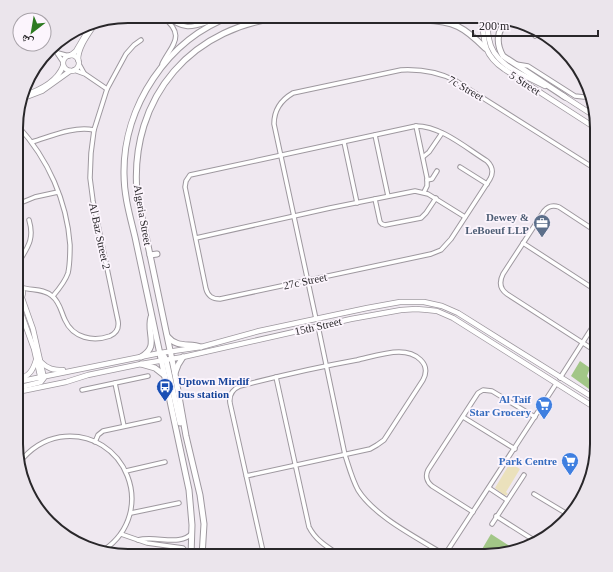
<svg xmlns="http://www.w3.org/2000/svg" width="613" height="572" font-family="'Times New Roman','Noto Naskh Arabic',serif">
<rect width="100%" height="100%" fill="#efe8f0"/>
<!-- green -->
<g fill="#a2c687">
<polygon points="580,361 590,368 587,376 592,384 589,389 571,376"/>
<polygon points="491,534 516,550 492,556 478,556"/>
</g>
<!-- sand -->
<polygon fill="#ebe1bc" points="510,463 520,469 506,492 508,494 505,496 495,488"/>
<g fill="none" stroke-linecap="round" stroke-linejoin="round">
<defs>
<g id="minor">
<path d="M162 16C187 36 172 44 162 64"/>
<path d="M167 16C188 36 200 22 224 18"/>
<polyline points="535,36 541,32"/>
<polyline points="51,48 58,53 69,56"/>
<polyline points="57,53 63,62"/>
<polyline points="79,64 84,73"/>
<polyline points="516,64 528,66 575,96 584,97 591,94"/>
<polyline points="74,70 85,74 107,89"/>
<path d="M18 126C48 159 67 201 70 245 70 255 70 264 68 273 65 282 59 289 53 296"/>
<path d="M416 126C441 126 466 148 487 161 492 166 494 172 490 179L451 239 441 250 431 254 220 299C212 299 208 296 206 289L185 187 186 181 190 175Z"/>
<polyline points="416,126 427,178 427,186 424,192"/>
<polyline points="375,135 388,196"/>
<path d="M32 142C52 136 73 126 94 130"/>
<polyline points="344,142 357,203"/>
<polyline points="423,157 429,152 442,133"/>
<polyline points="460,167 487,184"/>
<polyline points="427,180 432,179 437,171"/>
<polyline points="375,199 380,222 382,224 385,225 421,218 426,213 436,198"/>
<polyline points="18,204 35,197 58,192"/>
<path d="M597 232 559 207C553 205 548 206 544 211L503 274C499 282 500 289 507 294L597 352"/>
<polyline points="196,238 330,208 415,191 428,194 465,217"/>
<polyline points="523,243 597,291"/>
<path d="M17 265C27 248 35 240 29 220"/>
<path d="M20 287C31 291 43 288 52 296 60 302 61 312 65 320 73 338 93 342 110 336 117 333 119 327 118 321L93 201 90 178 91 153 94 130 107 89 126 54 134 45 141 40"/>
<path d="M316 319 274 124C274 110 281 100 293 93L401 70C421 69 439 72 456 81L597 170"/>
<path d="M318 326 345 455C349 467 352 479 358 490 375 517 418 538 445 555"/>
<path d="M276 377 309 527C316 541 329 548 341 556"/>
<polyline points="560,378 597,320"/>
<polyline points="115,383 124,426"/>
<polyline points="82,390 148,376"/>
<polyline points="463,417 515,449"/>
<polyline points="95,442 98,435 103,431 159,419"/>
<path d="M19 463C29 450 43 440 60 437 126 428 159 512 104 550"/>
<polyline points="126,471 165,462"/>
<path d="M246 476 370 449 377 445 384 440 423 380C432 363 415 352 399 352 386 352 370 357 357 360 318 367 279 376 240 386 233 389 229 395 230 403L264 556"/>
<polyline points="489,488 507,500"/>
<polyline points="534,494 569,515"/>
<path d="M473 512 432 486C427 482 425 476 428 470L478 393 483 390 492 391 535 417"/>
<polyline points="131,513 179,503"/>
<polyline points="496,516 537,542"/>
<polyline points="492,524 524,475"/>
<polyline points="121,534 147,543 183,548 190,556"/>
<path d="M138 540C155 535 181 547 192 533"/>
<polyline points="444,556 556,384"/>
</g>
<g id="tertiary">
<path d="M482 16C484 40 482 54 504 69L597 129"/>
<path d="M488 16C488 24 487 31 489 39 493 65 524 75 545 86"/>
<polyline points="71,55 76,51 93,22"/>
<circle cx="71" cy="63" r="8"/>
<path d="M78 60C78 46 90 32 97 21"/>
<polyline points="562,95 596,117"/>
<path d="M22 96C38 91 57 82 63 66"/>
<polyline points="21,99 42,91 70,71"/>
<path d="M17 286C24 288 25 295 19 300"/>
<polyline points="17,302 34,349 41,380"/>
<path d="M41 362C48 369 53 370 63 370"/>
<path d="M20 379C30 375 33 370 36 360"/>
<polyline points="17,382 160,353 201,347 259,331 367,308 400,302 424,302 442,306 458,313 597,400"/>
<polyline points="17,388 41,382 44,378 33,329 22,298"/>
<polyline points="17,392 66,382 88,375 141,364 183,357 351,319 401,310 416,309 428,310 437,311 453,318 597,409"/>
</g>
<g id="secondary">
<path d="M424 20C454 21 464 27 485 48"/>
<path d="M508 21C496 30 496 44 503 56L565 97"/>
<polyline points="150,255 157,254"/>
<path d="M168 337C177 348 189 343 201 347"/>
<polyline points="160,353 164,356 166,360 180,423"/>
<path d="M141 357C160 346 146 334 151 317"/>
<polyline points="141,364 155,368 164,375"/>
<polyline points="175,373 178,365 183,357"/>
<path d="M191 556 192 525 189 490 135 237C130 216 124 196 124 174 123 107 167 39 232 16"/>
<path d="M202 556 204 524 200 495 186 436 175 374 137 193C129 97 193 23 289 17L471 16"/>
</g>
</defs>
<!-- minor casing -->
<use href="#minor" stroke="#9e989f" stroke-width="5.5"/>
<!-- tertiary casing -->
<use href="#tertiary" stroke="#9e989f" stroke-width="6"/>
<!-- secondary casing -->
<use href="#secondary" stroke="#9e989f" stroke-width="7"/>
<!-- minor -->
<use href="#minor" stroke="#fff" stroke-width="3.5"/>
<!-- tertiary -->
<use href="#tertiary" stroke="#fff" stroke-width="4.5"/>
<!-- secondary -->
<use href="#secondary" stroke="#fff" stroke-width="5"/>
</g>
<!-- icons -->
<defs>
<symbol id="office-pin" viewBox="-11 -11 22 30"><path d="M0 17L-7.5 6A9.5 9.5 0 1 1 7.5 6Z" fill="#5c6f8a" stroke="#fcf5fd"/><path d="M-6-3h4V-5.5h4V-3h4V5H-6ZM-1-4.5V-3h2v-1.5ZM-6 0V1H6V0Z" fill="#fff"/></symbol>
<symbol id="bus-pin" viewBox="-11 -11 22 30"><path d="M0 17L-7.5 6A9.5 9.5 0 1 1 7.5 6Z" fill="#1a4fb4" stroke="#fcf5fd"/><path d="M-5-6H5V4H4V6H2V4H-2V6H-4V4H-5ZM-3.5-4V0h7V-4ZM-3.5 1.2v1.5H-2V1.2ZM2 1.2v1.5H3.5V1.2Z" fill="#fff"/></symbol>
<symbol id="supermarket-pin" viewBox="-11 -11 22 30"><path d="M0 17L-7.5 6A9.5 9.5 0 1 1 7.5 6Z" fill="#3f7fe0" stroke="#fcf5fd"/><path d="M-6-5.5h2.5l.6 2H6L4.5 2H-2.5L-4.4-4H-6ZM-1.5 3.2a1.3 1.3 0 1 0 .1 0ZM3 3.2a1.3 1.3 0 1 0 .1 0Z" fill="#fff"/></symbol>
</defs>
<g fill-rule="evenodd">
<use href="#office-pin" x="532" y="213" width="20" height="27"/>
<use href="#bus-pin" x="155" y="377" width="20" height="27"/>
<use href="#supermarket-pin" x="534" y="395" width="20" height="27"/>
<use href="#supermarket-pin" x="560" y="451" width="20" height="27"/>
</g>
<g text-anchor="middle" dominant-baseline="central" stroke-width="3.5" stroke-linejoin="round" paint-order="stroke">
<!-- street labels -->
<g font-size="11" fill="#29272a" stroke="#fcf5fd">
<text transform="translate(525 83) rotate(33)">5 Street</text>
<text transform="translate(466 88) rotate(30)">7c Street</text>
<text transform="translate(143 215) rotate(80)">Algeria Street</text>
<text transform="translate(100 236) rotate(78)">Al Baz Street 2</text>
<text transform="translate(305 281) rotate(-12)">27c Street</text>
<text transform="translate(318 326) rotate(-13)">15th Street</text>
</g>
<!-- service labels -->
<g font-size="11" font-weight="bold" fill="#4e5e75" stroke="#fcf5fd" text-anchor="end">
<text x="529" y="217">Dewey &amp;<tspan x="529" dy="13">LeBoeuf LLP</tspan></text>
</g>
<!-- transit labels -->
<g font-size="11" font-weight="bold" fill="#164399" stroke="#fcf5fd" text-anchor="start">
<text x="178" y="381">Uptown Mirdif<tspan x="178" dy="13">bus station</tspan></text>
</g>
<!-- shop labels -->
<g font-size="11" font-weight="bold" fill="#366cbe" stroke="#fcf5fd" text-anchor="end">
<text x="531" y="399">Al Taif<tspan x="531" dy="13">Star Grocery</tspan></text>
<text x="557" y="461">Park Centre</text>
</g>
</g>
<!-- crop -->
<path d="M0 0H613V572H0ZM128 23H485A105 105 0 0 1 590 128V444A105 105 0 0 1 485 549H128A105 105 0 0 1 23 444V128A105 105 0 0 1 128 23Z" fill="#ebe5ec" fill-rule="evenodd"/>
<path fill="none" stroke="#29272a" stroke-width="2" d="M128 23H485A105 105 0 0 1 590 128V444A105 105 0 0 1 485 549H128A105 105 0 0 1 23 444V128A105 105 0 0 1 128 23Z"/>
<!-- north arrow -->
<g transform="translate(32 32) rotate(211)"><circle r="19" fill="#fcf5fd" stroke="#a8a3a9"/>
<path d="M0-3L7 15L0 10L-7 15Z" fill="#2d7a21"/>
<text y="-6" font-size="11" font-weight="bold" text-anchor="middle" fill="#29272a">ش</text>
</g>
<!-- scale -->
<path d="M473 30v6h125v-6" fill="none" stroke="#29272a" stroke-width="2"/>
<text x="479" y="30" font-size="12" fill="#29272a" stroke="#fcf5fd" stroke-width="3" paint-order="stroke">200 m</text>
</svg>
